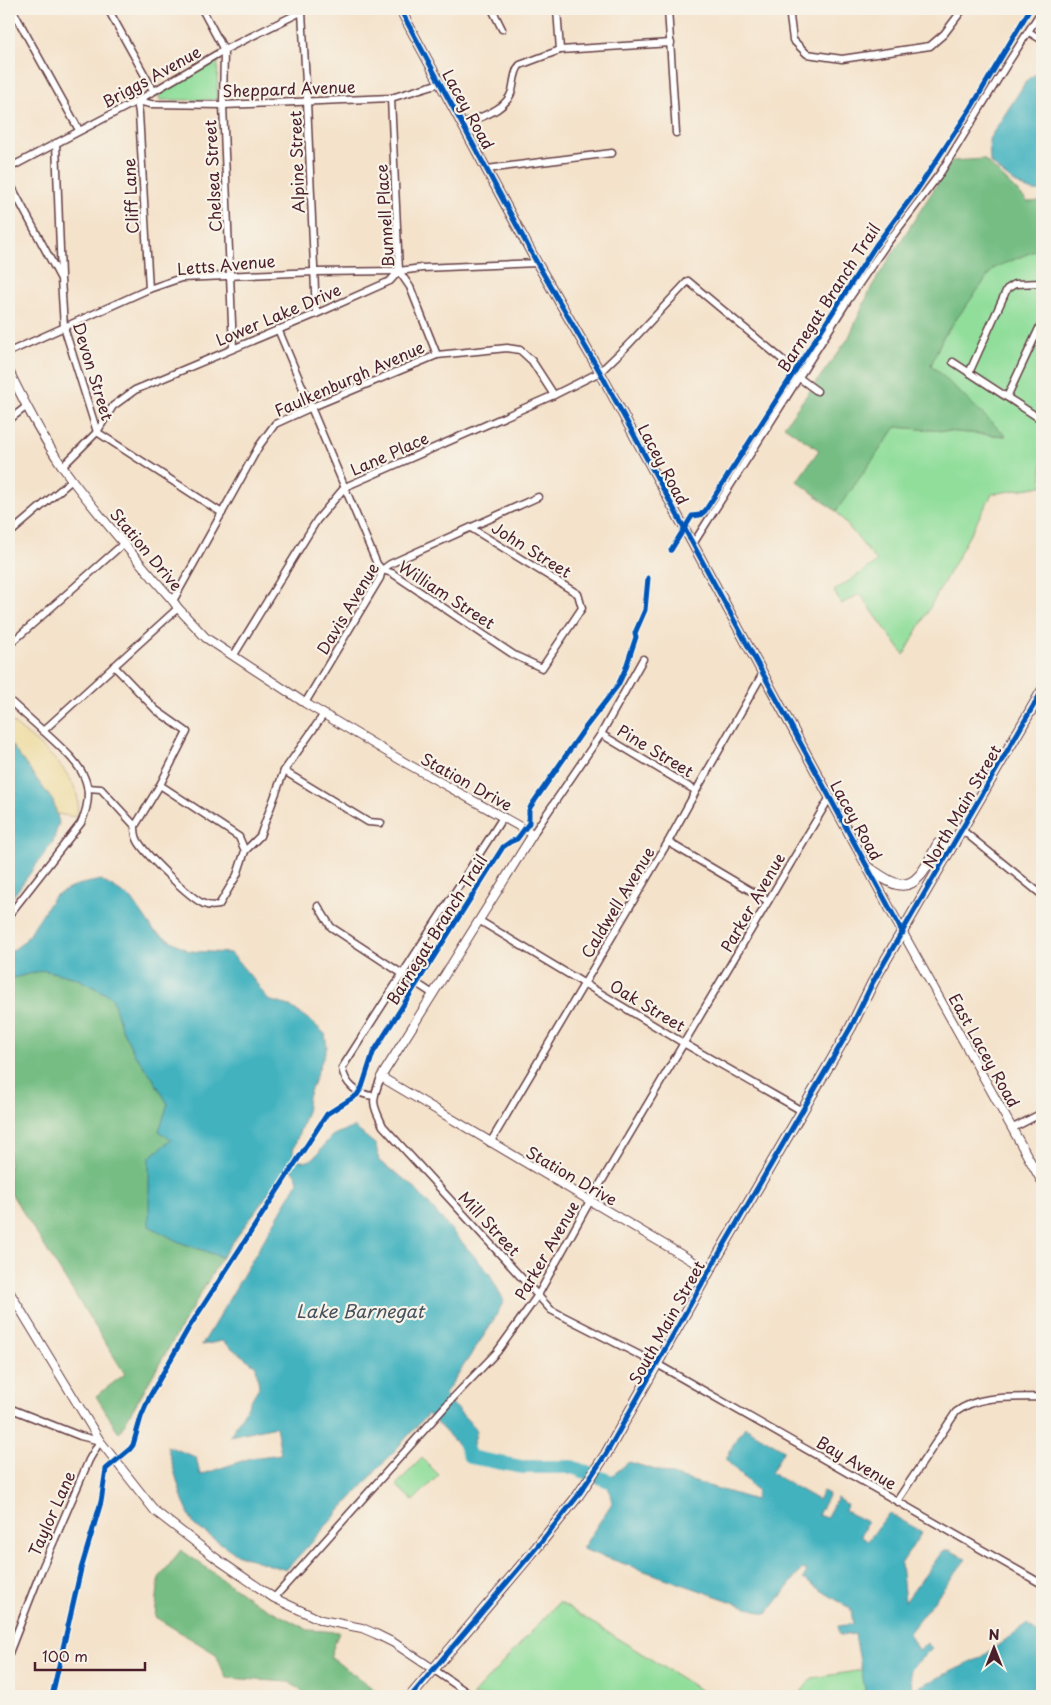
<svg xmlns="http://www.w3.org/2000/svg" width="1051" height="1705" font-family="'Playpen Sans',sans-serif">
<rect width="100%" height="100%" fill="#f7f3e8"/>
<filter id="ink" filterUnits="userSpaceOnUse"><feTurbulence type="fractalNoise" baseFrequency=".02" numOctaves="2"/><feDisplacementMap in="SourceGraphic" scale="10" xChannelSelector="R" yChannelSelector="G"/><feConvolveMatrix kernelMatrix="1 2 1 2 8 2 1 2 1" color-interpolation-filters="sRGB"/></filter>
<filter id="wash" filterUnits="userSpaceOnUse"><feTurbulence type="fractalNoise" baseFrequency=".0096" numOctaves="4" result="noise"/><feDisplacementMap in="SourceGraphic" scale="20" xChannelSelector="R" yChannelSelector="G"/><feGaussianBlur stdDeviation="1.12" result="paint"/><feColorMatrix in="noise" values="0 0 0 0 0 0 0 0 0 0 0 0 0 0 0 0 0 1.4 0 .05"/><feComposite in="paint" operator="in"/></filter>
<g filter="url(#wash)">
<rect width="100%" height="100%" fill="#f4e2ca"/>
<!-- green -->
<g fill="#91de9b" stroke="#6e7e63">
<polygon points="218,60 217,100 160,100 158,91"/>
<polygon points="1039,249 1042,250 1042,486 992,494 904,655 860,594 841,604 834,591 877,562 836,511 896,427 1005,436 931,365 943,337 994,268"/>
<polygon points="422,1458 439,1475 413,1501 396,1485"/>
<polygon points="559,1602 710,1696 472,1696"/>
<polygon points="863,1670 866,1696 798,1696 812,1678"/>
</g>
<!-- forest -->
<g fill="#74bd83" stroke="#5f6e57">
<polygon points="984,159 1028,202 1042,201 1042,250 1039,249 994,268 943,337 931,365 1006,436 896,427 836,511 797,481 819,450 784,426 848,339 872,286 952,161"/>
<polygon points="43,970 76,978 113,997 121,1027 135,1055 151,1075 168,1104 159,1131 171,1139 179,1242 222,1257 119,1433 96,1396 125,1374 9,1190 9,977 13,978"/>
<polygon points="181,1550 253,1601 308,1630 339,1632 330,1657 383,1696 308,1696 289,1682 226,1678 216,1654 155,1617 159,1578"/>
</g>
<!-- sand -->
<path fill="#eeda9e" stroke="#9c7c64" d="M9 719C33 741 92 780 75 817L57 814 53 801 9 742Z"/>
<!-- water -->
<g fill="#43b2bf" stroke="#466875">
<path d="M1040 71 1042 72V191C1024 194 1003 174 990 162L989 139 1027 80Z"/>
<polygon points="9,742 53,801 59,822 53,842 9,902"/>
<path d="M101 880 132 899 154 931 189 951 231 953 257 984 268 1000 290 1006 312 1022 325 1034 327 1047 308 1097 306 1114 293 1150C294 1154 295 1157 299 1160 314 1168 323 1143 332 1136 338 1132 348 1130 354 1127L376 1145 379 1161 411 1184 489 1273 504 1301 489 1328 444 1395 477 1430 470 1457 428 1414 286 1570 238 1555 194 1525 183 1501 167 1446 196 1457 200 1475 251 1458 281 1454 276 1426 230 1436 259 1387 256 1366 222 1341 202 1345 298 1182 296 1174 290 1168 284 1172 222 1257 179 1242 149 1226V1158L171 1140 159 1131 168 1104 151 1075 135 1055 121 1027 112 997 76 978 44 970 13 978 9 977V953L24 942 54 896 77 885Z"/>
<polygon points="745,1427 784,1450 771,1473 818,1500 823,1491 829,1494 818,1515 826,1518 837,1498 847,1505 845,1511 867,1522 861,1536 868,1541 889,1513 922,1532 901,1564 905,1602 942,1552 950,1550 966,1559 909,1633 918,1651 927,1643 932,1648 910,1670 912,1690 982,1657 1027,1624 1042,1637 1042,1678 1038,1687 1042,1690 1042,1696 866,1696 855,1634 840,1635 838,1626 853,1624 851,1609 803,1579 807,1571 802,1569 767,1614 582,1549 612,1503 608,1485 609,1478 629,1462 755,1500 757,1491 726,1460 733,1445"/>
</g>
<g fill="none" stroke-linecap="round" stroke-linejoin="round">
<!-- river -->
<polyline stroke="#43b2bf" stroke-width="14" points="463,1440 470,1457 522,1467 572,1467 625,1487"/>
</g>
</g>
<g filter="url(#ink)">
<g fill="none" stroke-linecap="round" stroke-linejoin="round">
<defs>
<g id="minor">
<polyline points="12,9 79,130"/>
<polyline points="108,9 153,90"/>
<polyline points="202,9 224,50 223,105 233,348"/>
<polyline points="300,9 302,12 307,101 316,314"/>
<polyline points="492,9 502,29"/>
<polyline points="557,9 560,50"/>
<polyline points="668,9 676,133"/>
<polyline points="789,9 793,40 807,54 842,59 930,46 944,34 963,9"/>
<polyline points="1029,32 1042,40"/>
<polyline points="391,98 399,271 410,287 437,355"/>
<path d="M462 125C479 117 506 111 512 91 514 83 514 71 520 65L560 50 671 43"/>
<polyline points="56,143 61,276"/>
<polyline points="9,168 137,101 224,50 307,9"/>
<polyline points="487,169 612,153"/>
<polyline points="9,182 61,279 64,327 97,432 222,513"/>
<polyline points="149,289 139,113 137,101 151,104 223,105 391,98 440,83"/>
<polyline points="278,329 377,564 382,570 392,573 514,655 542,668 582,608 578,594 471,528"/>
<polyline points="9,352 149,289 181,278 315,272 399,271"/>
<polyline points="953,362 1042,420"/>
<polyline points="969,373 1007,289 1015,284 1042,283"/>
<polyline points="798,377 817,391"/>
<polyline points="1007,397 1042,322"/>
<polyline points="9,420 27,406"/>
<polyline points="63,466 97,432 113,406 135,390 316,314 390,281 399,271 422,268 537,263"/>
<polyline points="9,534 72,480"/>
<polyline points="693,544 848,300 885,246 941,172 1006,66 1042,10"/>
<polyline points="173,601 259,446 275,424 312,407 437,355 507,348 520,350 532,361 554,395"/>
<polyline points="9,645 123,544"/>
<polyline points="234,655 317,520 345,487 554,395 600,372 629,344 688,281 784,361"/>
<polyline points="114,666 156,710 187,732 160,785 135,826"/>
<path d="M9 700C23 713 38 726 52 739 80 765 99 784 81 823L9 915"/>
<polyline points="305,703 380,578 382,570 390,564 538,497"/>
<polyline points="43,731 178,608"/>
<polyline points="601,734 696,791"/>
<polyline points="284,771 368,822 381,823"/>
<polyline points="160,785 239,837 245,851"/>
<path d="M88 788 101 789 135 826C135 831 135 836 138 841 145 854 190 898 204 904 208 906 214 906 219 905L237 875 245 851 260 836 284 771 324 714"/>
<polyline points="962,830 1042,895"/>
<polyline points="533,834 601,734 643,659"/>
<polyline points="668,842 768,901"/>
<polyline points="318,906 331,927 433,994"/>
<polyline points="480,921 685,1044 802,1111"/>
<path d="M381 1077C371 1102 372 1103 383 1126L551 1310 657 1364 1042 1584"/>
<path d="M374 1096C357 1095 345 1084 342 1068L503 817"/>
<polyline points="1013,1128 1042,1113"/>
<polyline points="490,1143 668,842 696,791 763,673"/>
<polyline points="9,1408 80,1436 100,1441 89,1460 41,1571 9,1653"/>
<path d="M897 1501 956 1412C979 1394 1014 1398 1042 1397"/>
<polyline points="274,1598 451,1400 497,1352 538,1295 590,1201 830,797"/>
<polyline points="433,1669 472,1696"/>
</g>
<g id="tertiary">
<path d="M9 371C27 408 47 447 72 480 104 522 139 562 173 601L178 608 206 638 305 703 404 762 533 834 381 1077 709 1271"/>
<polyline points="903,933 1042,1182"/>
<polyline points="9,1291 100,1441 155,1511 217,1559 274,1598 321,1620 362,1628 376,1634 394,1643 433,1669"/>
</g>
<polyline id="secondary" points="400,9 537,263 600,372 903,933"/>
<g id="trunk">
<path d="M870 869C878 874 888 882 897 884 919 890 930 859 938 844L954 843"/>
<polyline points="411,1696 537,1547 577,1497 606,1454 709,1271 851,1027 873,982 1042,691"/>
</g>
</defs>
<!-- minor casing -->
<use href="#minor" stroke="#643c43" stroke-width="9"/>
<!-- tertiary casing -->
<use href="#tertiary" stroke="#643c43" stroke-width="10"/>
<!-- secondary casing -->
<use href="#secondary" stroke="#643c43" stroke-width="11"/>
<!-- trunk casing -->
<use href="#trunk" stroke="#643c43" stroke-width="12"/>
<!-- minor -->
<use href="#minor" stroke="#fff" stroke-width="6"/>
<!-- tertiary -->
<use href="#tertiary" stroke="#fff" stroke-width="8"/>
<!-- secondary -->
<use href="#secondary" stroke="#fff" stroke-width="9"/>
<!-- trunk -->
<use href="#trunk" stroke="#fff" stroke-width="10"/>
<defs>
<g id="cycleway">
<polyline points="400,9 537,263 600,372 903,933"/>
<polyline points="671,550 692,516 700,515 705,511 876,245 917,190 971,108 1030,9"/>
<polyline points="52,1696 81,1569 101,1502 106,1469 130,1449 133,1445 141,1417 150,1396 188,1329 327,1114 357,1095 362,1087 373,1053 503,847 510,842 517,839 529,823 529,810 531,806 585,728 618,685 625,670 636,637 635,633 645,610 648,578"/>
<polyline points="411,1696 537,1547 577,1497 606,1454 709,1271 851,1027 873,982 1042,691"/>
</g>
</defs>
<!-- cycleway casing -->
<use href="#cycleway" stroke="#f7f3e8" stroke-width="8"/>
<!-- cycleway -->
<use href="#cycleway" stroke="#0057b8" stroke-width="5"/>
</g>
</g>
<g text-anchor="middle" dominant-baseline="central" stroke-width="4.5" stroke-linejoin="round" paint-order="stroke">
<!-- street labels -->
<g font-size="16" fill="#4a1f2b" stroke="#f7f3e8">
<text transform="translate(151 76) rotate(-29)">Briggs Avenue</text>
<text transform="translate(289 88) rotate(-2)">Sheppard Avenue</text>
<text transform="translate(469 109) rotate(61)">Lacey Road</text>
<text transform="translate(296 162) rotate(-92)">Alpine Street</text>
<text transform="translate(212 176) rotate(-93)">Chelsea Street</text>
<text transform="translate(130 196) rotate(-93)">Cliff Lane</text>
<text transform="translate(384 216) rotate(-94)">Bunnell Place</text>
<text transform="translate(226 264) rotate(-5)">Letts Avenue</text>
<text transform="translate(828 297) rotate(-57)">Barnegat Branch Trail</text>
<text transform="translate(278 314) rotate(-23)">Lower Lake Drive</text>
<text transform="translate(94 371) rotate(73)">Devon Street</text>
<text transform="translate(349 378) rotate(-24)">Faulkenburgh Avenue</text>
<text transform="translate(389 453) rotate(-24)">Lane Place</text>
<text transform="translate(664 464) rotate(62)">Lacey Road</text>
<text transform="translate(147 549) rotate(50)">Station Drive</text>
<text transform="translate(532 549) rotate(32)">John Street</text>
<text transform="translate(447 594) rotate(33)">William Street</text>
<text transform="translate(347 608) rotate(-59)">Davis Avenue</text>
<text transform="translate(656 750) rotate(31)">Pine Street</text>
<text transform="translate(467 781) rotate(29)">Station Drive</text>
<text transform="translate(961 806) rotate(-60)">North Main Street</text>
<text transform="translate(857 820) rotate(61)">Lacey Road</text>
<text transform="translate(617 902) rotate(-59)">Caldwell Avenue</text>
<text transform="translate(752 902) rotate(-60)">Parker Avenue</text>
<text transform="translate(436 929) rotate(-58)">Barnegat Branch Trail</text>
<text transform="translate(648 1005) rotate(31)">Oak Street</text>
<text transform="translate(985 1050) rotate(61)">East Lacey Road</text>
<text transform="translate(572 1175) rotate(30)">Station Drive</text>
<text transform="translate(490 1223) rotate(47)">Mill Street</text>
<text transform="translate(546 1250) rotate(-60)">Parker Avenue</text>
<text transform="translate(666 1322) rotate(-61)">South Main Street</text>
<text transform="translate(857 1462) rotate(30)">Bay Avenue</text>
<text transform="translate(51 1513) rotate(-66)">Taylor Lane</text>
</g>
<!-- water labels -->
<g font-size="18" font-style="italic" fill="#48525f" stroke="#f7f3e8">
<text x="360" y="1310">Lake Barnegat</text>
</g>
</g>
<!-- margin -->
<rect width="1051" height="1705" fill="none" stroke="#f7f3e8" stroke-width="30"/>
<!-- north arrow -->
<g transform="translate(994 1648)" stroke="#f7f3e8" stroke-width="4" paint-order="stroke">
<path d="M0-4L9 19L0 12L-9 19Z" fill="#4a1f2b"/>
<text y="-8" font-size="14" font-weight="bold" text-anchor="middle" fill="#4a1f2b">N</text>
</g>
<!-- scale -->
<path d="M35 1662v8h110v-8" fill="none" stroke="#4a1f2b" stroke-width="2.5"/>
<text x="42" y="1662" font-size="15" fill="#4a1f2b" stroke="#f7f3e8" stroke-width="4" paint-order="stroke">100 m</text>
</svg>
